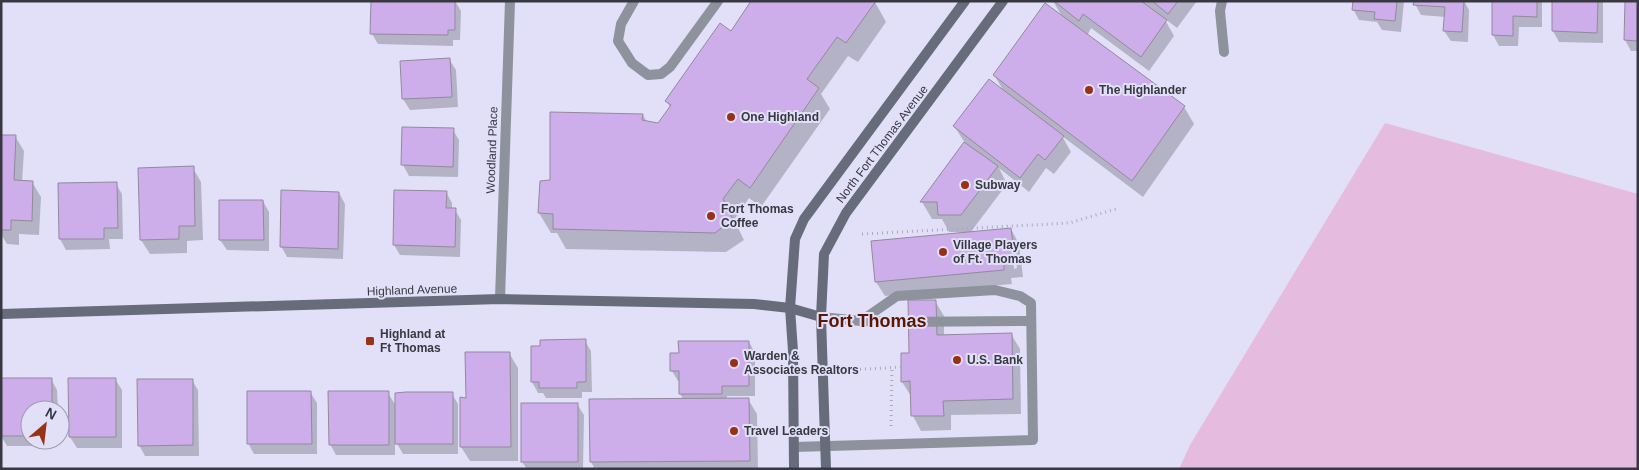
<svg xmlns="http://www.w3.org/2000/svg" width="1639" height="470" font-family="Helvetica,sans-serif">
<rect width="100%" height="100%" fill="#e1e0f8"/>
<!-- green -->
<polygon fill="#e5bbdf" points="1385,123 1638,194 1638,469 1179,469 1190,445"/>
<!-- shadow -->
<g fill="#0003" fill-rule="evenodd">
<polygon points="455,1 461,11 460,40 453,40 453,46 378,44 372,34"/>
<path d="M1053 1H1197L1177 28 1164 18 1174 36 1149 71 1091 28 1087 36 1184 107 1194 124 1143 197 1062 136 1071 152 1054 174 1046 168 1029 192 999 168 1007 184 970 233 1011 229 1019 244 1023 277 1011 278 1012 284 885 296 876 282 963 234 962 232H949L942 219H932L922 202 965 143 954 126 1005 93 994 75 1063 18ZM1012 243H1014L1017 268 1014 269Z"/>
<polygon points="1354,1 1404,1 1401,32 1382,30 1377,22 1359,20 1353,9"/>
<polygon points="1415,1 1464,1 1469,10 1468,42 1451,41 1444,31 1445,17 1421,15 1415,4"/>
<polygon points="1493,1 1542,1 1542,27 1519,27 1518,46 1499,46 1493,35"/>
<polygon points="1553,1 1603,1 1603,43 1559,42 1553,31"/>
<polygon points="1638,1 1638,51 1631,51 1625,40"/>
<polygon points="875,2 886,22 858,62 848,56 821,94 830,109 761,207 749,198 734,220 744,240 726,252 566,249 557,233 551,233 539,213 541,182 551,181 643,115 647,122 659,125 671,108 666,101 731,32"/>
<polygon points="449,59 456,70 458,107 410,110 403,99"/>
<polygon points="453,130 459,140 458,177 409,176 403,165"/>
<polygon points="1,136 15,136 24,151 22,182 32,182 41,197 39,235 19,234 19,245 7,244 1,234"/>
<polygon points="193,168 201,182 203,240 187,241 187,253 150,254 141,240"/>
<polygon points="59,184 116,184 122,194 123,239 109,239 110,249 66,250 60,239"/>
<polygon points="446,192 452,203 452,210 455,210 461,220 460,257 400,255 394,245"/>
<polygon points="339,193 345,204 343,259 287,257 281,246"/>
<polygon points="263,201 269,212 269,251 227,250 220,240"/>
<polygon points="935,301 944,316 944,336 1011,334 1020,349 1021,414 951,415 951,430 921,431 913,416 911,396 902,382 911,354"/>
<polygon points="585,341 591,351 592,392 582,392 582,398 546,398 543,393 538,393 532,382 541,347"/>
<polygon points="749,342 755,353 755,396 727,396 727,400 748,399 757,414 758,469 595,469 591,462 684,400 680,394 680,381 678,381 672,371 680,354"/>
<polygon points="509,353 518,368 518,461 470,461 461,447 467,399"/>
<polygon points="51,379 57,390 58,410 30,410 30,440 58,440 58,446 7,446 1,436"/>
<polygon points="70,379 115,379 122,390 122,448 77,448 70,437"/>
<polygon points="192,380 198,390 199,456 145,456 139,445"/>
<polygon points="310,392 317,403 317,454 254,454 248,443"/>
<polygon points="388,393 396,406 452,394 458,404 458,454 403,454 395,440 395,455 336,455 330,444"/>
<polygon points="577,404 584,415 583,469 527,469 522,462"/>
</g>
<!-- building -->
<g fill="#ceadeb" stroke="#93899d">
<polygon points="371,1 455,1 455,30 448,30 448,35 370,34"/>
<polygon points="751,1 876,1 846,43 837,37 807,79 819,88 750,188 738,179 723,199 733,219 715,233 553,229 553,214 538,213 540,181 550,180 550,112 643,114 642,120 658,123 671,105 665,101 720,23 731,31"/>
<polygon points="1054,1 1141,1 1167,20 1141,57 1083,14 1079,21"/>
<polygon points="1152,1 1178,1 1168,14"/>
<polygon points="1353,1 1397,1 1395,21 1374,19 1375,12 1352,10"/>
<polygon points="1414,1 1464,1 1462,32 1443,31 1445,7 1413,5"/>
<polygon points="1492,1 1537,1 1537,17 1513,16 1513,36 1492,35"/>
<polygon points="1552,1 1598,1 1597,33 1552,31"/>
<polygon points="1625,1 1638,1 1638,41 1624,40"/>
<polygon points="1045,3 1185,106 1132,181 993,75"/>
<polygon points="450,58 452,97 402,99 400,61"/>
<polygon points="989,79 1064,136 1045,160 1038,154 1020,178 953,126"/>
<polygon points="402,127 454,128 453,167 401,165"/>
<polygon points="1,135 16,135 14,180 33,181 32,221 11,220 11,230 1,230"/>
<polygon points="964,142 998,166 961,215 938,215 937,202 920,202"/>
<polygon points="194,166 195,226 179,226 179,239 140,240 138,168"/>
<polygon points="117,182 118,228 104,228 104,239 59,239 58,183"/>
<polygon points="281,190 339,192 338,249 280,247"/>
<polygon points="394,190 447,191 446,208 456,208 455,247 393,245"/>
<polygon points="219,200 263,200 264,240 219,240"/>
<polygon points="1011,228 1015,262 1004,263 1004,270 875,282 871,241"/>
<polygon points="908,300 936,300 937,335 1012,333 1013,399 943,401 944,416 911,416 910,381 901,382 901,353 909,353"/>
<polygon points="586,339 586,382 577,382 577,388 539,388 539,382 531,382 531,346 540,346 540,340"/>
<polygon points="678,341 749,341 749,386 722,386 722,394 679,394 679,371 670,371 670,353 679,353"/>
<polygon points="465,352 510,352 511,447 460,447 460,397 466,398"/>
<polygon points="1,378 52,378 52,410 30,410 30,436 1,436"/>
<polygon points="68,378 116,378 116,437 69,437"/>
<polygon points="137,379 193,379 193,445 138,446"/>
<polygon points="247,391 311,391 312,444 247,444"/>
<polygon points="328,391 389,391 389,445 329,445"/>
<polygon points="406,392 453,392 453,444 395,444 395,393"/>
<polygon points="749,398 750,461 590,462 589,399"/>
<rect x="521" y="403" width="57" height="59"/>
</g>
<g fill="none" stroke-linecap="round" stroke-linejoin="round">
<!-- path -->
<g stroke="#abaabd" stroke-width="3" stroke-dasharray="1 4" stroke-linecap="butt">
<polyline points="862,234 1069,223 1116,209"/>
<polyline points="850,370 901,367"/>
<polyline points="891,426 892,368"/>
</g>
<!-- lane -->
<g stroke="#8e929c" stroke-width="10">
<polyline points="634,1 621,24 618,41 632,63 648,75 661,74 670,67 718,1"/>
<polyline points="1222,1 1220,11 1224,52"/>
<polyline points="861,321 896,322 1031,321"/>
<polyline points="794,447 1033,440 1031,303 1020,296 995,290 897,296 861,321 821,317"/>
</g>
<!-- street -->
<polyline stroke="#8e929c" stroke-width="10" points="500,299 510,1"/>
<!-- secondary -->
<g stroke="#666c79" stroke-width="10">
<polyline points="1,314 500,299 754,304 790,308 821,317"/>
<polyline points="794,469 793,351 790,308 795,239 804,219 965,1"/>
<polyline points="826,469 821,317 824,254 846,213 1003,1"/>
</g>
</g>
<!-- markers -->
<g fill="#993214" stroke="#e1e0f8" stroke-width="2">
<circle cx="1089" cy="90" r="5"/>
<circle cx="731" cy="117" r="5"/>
<circle cx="965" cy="185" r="5"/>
<circle cx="711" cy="216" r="5"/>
<circle cx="943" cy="252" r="5"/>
<rect x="365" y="336" width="10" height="10" rx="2.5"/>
<circle cx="957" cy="360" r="5"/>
<circle cx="734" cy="363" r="5"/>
<circle cx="734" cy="431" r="5"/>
</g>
<g text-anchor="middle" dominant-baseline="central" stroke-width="4" stroke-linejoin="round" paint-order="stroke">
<!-- poi labels -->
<g font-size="12" font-weight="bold" fill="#383841" stroke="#e1e0f8" text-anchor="start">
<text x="1099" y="90">The Highlander</text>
<text x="741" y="117">One Highland</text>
<text x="975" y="185">Subway</text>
<text x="721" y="209">Fort Thomas<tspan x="721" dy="14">Coffee</tspan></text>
<text x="953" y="245">Village Players<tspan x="953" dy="14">of Ft. Thomas</tspan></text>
<text x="380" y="334">Highland at<tspan x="380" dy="14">Ft Thomas</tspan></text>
<text x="744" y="356">Warden &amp;<tspan x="744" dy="14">Associates Realtors</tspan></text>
<text x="967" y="360">U.S. Bank</text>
<text x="744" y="431">Travel Leaders</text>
</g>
<!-- street labels -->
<g font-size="12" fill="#383841" stroke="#e1e0f8">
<text transform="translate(882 144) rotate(-53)">North Fort Thomas Avenue</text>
<text transform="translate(492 150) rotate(-88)">Woodland Place</text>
<text transform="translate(412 290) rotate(-2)">Highland Avenue</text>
</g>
<!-- district labels -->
<g font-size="18" font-weight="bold" fill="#581704" stroke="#e1e0f8">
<text x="872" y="321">Fort Thomas</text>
</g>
</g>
<!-- border -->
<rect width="1639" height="470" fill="none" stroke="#383841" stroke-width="5"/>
<!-- north arrow -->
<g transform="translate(45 425) rotate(28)"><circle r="24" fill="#e1e0f8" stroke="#9d9daf"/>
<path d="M0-4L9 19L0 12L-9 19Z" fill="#993214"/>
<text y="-8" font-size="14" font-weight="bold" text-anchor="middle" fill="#383841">N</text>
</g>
</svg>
